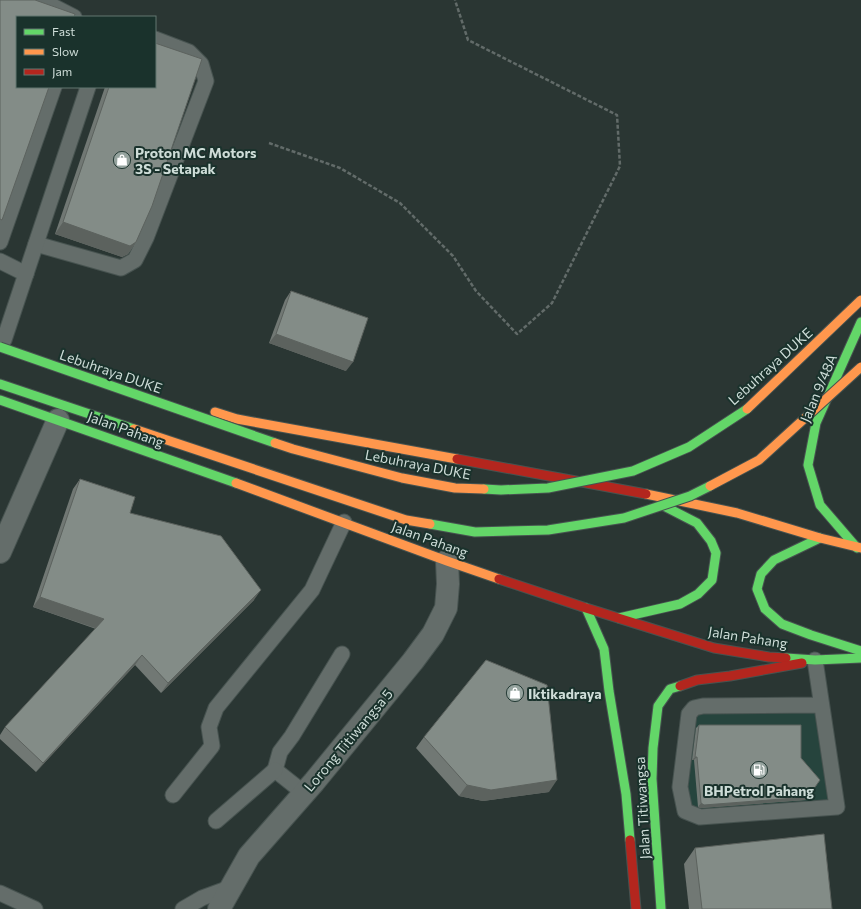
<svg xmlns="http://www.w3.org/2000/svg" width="861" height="909" font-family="Commissioner,sans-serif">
<rect width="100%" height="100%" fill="#2a3633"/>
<!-- built -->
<polygon fill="#26443d" points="701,713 817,713 831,802 699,811 691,807 686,786 695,717"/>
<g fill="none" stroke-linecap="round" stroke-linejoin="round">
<defs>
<g id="lane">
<polyline points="41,0 74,17"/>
<polyline points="0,242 54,87"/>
<polyline points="36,244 121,268 135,260 146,238 206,81 201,64 189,52 155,39"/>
<polyline points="0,261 26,274"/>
<polyline points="4,340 88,87"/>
<polyline points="815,660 837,807 700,817 685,811 680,787 689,714 694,708 703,706 821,705"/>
<polyline points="304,793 275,770 280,752 292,736 342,654"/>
<polyline points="173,795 212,746 209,727 216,708 312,590 344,522"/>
<polyline points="216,821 275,770"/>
<polyline points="0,893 35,909"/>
<polyline points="183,909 202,898 232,887"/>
</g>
<g id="street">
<polyline points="0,552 58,420"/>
<polyline points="219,909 249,856 314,782 413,661 433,634 446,608 448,584 447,561"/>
</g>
<g id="fast">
<polyline points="0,384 134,429"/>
<polyline points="0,400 236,483"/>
<polyline points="820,538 774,560 761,574 757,589 765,609 782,624 811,635 861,651"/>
<polyline points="857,548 820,505 808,465 816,423 861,322"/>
<polyline points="586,608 604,649 609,691 626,794 630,840"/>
<polyline points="619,618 680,604 698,594 712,580 716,553 711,541 697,523 662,505"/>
<polyline points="786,658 815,660 861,658"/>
<polyline points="661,909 652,779 653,748 658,706 670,689 680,686"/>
</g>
<g id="slow">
<polyline points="215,412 237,419 457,459"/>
<polyline points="236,483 447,561 499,579"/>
<polyline points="646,494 737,513 820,538 861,548"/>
</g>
<g id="jam">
<polyline points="457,459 646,494"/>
<polyline points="499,579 586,608 714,648 769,657 786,658"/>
<polyline points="680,686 697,680 730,676 802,663"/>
<polyline points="630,840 636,909"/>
</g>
</defs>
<!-- lane casing -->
<use href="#lane" stroke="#475350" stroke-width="17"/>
<!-- street casing -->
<use href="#street" stroke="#475350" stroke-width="24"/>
<!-- fast casing -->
<use href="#fast" stroke="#475350" stroke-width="11"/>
<!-- slow casing -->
<use href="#slow" stroke="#475350" stroke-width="11"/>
<!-- jam casing -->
<use href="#jam" stroke="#475350" stroke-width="11"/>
<!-- path -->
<polyline stroke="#626b69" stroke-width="2.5" stroke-dasharray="4 2" stroke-linecap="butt" points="269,143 340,168 400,203 453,256 476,291 517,334 552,303 620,166 617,115 468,40 455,0"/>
<!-- lane -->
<use href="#lane" stroke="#646d6a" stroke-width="15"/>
<!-- street -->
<use href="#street" stroke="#646d6a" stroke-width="22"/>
<!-- fast -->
<use href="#fast" stroke="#63d668" stroke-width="9"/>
<!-- slow -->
<use href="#slow" stroke="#ff974d" stroke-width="9"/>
<!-- jam -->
<use href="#jam" stroke="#b3261e" stroke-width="9"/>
<defs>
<g id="fast-bridge">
<polyline points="0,347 275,443"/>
<polyline points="484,489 501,490 548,488 633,471 689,447 747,409"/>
<polyline points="430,524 475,532 548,530 624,518 690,496 710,486"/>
</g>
<g id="slow-bridge">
<polyline points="747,409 861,300"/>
<polyline points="134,429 406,520 430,524"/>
<polyline points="275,443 293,449 402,478 455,488 484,489"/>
<polyline points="710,486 759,460 861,367"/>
</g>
</defs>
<!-- fast-bridge casing -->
<use href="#fast-bridge" stroke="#475350" stroke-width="11" stroke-linecap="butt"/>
<!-- slow-bridge casing -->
<use href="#slow-bridge" stroke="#475350" stroke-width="11" stroke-linecap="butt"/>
<!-- fast-bridge -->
<use href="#fast-bridge" stroke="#63d668" stroke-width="9"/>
<!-- slow-bridge -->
<use href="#slow-bridge" stroke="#ff974d" stroke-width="9"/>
</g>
<!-- wall -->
<g fill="#717874">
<polygon points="105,87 155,87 136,242 128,254 122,257 55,234"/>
<polygon points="291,291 346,371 269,343 285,300"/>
<polygon points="80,479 130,513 254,600 161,693 135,665 36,772 0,739 0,735 5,727 96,629 33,607 73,489"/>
<polygon points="699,725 801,758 820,780 806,800 701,808 698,807 694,760 692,760 696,728"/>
<polygon points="424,737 549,792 483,801 459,796 416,748"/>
<polygon points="695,848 832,909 689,909 684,864"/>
</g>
<!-- shaded-wall -->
<g fill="#5c625e">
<polygon points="63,222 136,242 128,254 122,257 55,234"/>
<polygon points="276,334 353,362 346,371 269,343"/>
<polygon points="261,590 254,600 161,693 168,683"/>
<polygon points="40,597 104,619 98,629 33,607"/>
<polygon points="142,655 135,665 36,772 43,763"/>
<polygon points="695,757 697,757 694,760 692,760"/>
<polygon points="557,780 549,792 483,801 459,796 467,785"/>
<polygon points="808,797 806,800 701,808 698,807 701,803"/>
</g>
<!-- building -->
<g fill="#838c87" stroke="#5c625e">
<polygon points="0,0 35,0 75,14 74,17 17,17 17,87 49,87 2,220 0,219"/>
<polygon points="155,43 202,59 152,206 136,242 130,246 63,222 109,87 155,87"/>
<polygon points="291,291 368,318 353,362 276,334"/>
<polygon points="80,479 135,497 130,513 221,536 261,590 168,683 142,655 43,763 5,727 104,619 40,597"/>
<polygon points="486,660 547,685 557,780 491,790 467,785 424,737"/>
<polygon points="699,725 801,725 801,758 820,780 808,797 704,805 701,803 697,757 695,757"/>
<polygon points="824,834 832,909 702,909 695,848"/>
</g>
<!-- icons -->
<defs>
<symbol id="shop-disc" viewBox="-11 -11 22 22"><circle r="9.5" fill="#95a39e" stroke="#1a322c"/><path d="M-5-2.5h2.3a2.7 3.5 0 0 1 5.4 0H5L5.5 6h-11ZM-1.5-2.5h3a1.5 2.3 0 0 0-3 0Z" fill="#fff"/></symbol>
<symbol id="fuel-disc" viewBox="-11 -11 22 22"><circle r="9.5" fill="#95a39e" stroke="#1a322c"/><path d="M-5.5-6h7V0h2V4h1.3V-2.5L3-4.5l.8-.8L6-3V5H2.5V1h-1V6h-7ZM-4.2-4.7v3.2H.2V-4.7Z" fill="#fff"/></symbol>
</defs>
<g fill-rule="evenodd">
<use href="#shop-disc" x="112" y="150" width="20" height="20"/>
<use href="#shop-disc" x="505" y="683" width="20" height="20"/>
<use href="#fuel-disc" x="749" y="760" width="20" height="20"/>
</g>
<g text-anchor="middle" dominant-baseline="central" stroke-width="4" stroke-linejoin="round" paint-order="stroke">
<!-- poi labels -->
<g font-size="14" font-weight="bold" fill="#ceddd8" stroke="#1a322c" text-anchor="start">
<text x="135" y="152">Proton MC Motors<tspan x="135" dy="16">3S - Setapak</tspan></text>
<text x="528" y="693">Iktikadraya</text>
<text x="759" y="790" text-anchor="middle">BHPetrol Pahang</text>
</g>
<!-- street labels -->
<g font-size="14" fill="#ceddd8" stroke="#1a322c">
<text transform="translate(770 366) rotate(-42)">Lebuhraya DUKE</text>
<text transform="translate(111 371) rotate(19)">Lebuhraya DUKE</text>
<text transform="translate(818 388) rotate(-67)">Jalan 9/48A</text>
<text transform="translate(126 429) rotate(20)">Jalan Pahang</text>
<text transform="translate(418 464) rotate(11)">Lebuhraya DUKE</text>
<text transform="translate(430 539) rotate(20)">Jalan Pahang</text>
<text transform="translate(748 637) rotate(9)">Jalan Pahang</text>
<text transform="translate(348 740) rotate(-50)">Lorong Titiwangsa 5</text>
<text transform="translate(642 808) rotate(-93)">Jalan Titiwangsa</text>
</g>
</g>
<!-- legend -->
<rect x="16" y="16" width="140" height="72" fill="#1a322c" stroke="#627671"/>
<rect x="24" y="29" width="20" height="6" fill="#63d668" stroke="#627671"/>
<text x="52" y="36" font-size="12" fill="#ceddd8">Fast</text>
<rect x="24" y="49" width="20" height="6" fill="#ff974d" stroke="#627671"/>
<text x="52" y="56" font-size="12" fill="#ceddd8">Slow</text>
<rect x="24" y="69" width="20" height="6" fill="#b3261e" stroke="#627671"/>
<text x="52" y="76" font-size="12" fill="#ceddd8">Jam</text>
</svg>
